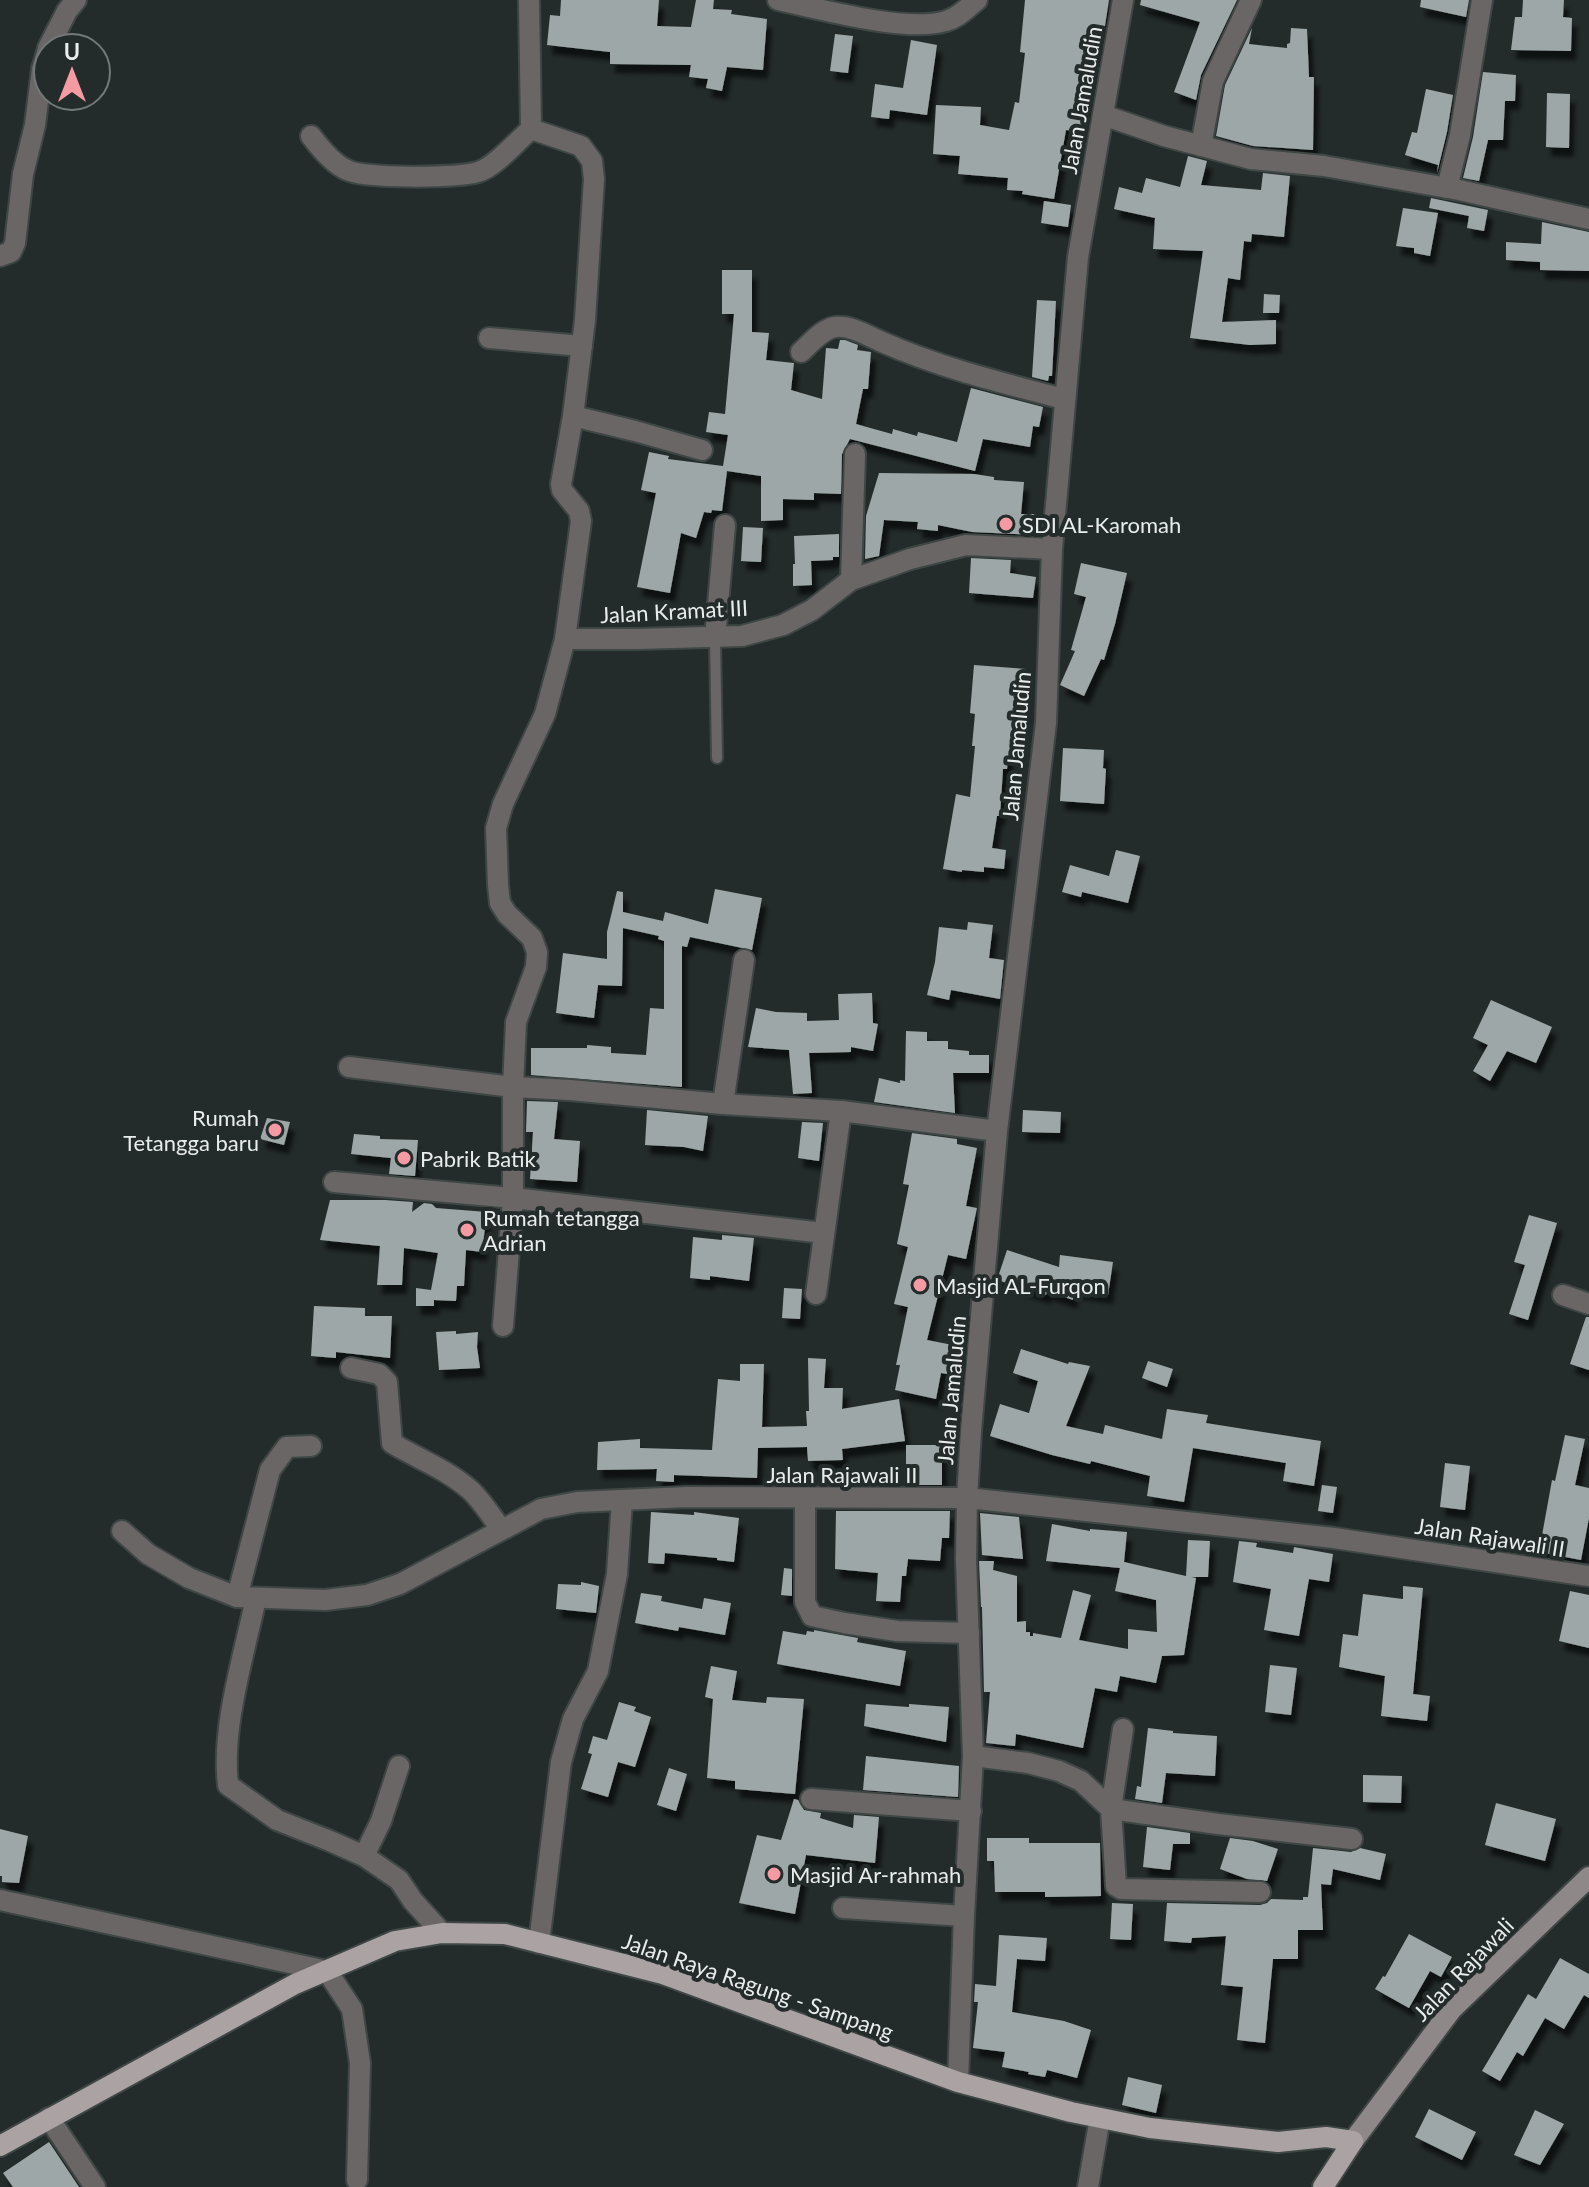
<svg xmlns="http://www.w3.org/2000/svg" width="1589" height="2187" font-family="Lato,sans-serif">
<defs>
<filter id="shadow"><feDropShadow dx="5" dy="9" stdDeviation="2" flood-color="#0009"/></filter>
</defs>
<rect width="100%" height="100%" fill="#242b2b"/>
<!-- building -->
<g fill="#9ea7a7" filter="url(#shadow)">
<polygon points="561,0 659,0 657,26 691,27 696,0 714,0 713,9 732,10 731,14 767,19 763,70 727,67 722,91 706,88 708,79 689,77 691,65 610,64 610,52 547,45 550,15 560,16"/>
<polygon points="1025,0 1109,0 1098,70 1095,70 1089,110 1086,109 1082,132 1066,130 1054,199 1022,194 1023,191 1007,190 1008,178 958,174 960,156 933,154 936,105 981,107 980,125 1009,130 1015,102 1019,103 1025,53 1020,52"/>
<polygon points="1141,0 1237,0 1201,75 1196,100 1174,92 1200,22 1140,5"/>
<polygon points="1421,0 1469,0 1466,17 1420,7"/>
<polygon points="1523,0 1564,0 1563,17 1572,18 1571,51 1511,50 1515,17 1522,17"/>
<polygon points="1252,28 1249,44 1287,48 1287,44 1290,43 1291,28 1307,29 1309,77 1314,77 1313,150 1253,146 1216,136 1225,85"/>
<polygon points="835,34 853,36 848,73 830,71"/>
<polygon points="911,40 937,45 927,115 890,110 889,119 871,117 875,84 903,88"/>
<polygon points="1483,72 1516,75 1515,101 1505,101 1503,140 1488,140 1479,181 1463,178 1473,137"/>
<polygon points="1426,89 1453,95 1447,132 1437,173 1438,165 1405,155 1412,132 1417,133"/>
<polygon points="1547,93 1570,94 1569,148 1546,147"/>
<polygon points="1188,156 1207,161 1201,185 1261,190 1263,173 1290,176 1284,237 1252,234 1251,242 1244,241 1240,280 1228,278 1222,322 1276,320 1276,344 1250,345 1190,338 1203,251 1153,249 1155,218 1114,209 1119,187 1142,193 1146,178 1180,187"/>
<polygon points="1431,198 1488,210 1484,231 1467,228 1469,216 1429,208"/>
<polygon points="1044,201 1071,205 1068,227 1041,223"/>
<polygon points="1403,208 1438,213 1430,256 1414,253 1414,248 1396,246"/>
<polygon points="1542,222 1589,232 1589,271 1540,270 1540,262 1506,260 1506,242 1541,244"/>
<polygon points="722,270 752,270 752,332 769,333 766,360 794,363 791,390 822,399 826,348 838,349 840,340 845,340 858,345 857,350 871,352 868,389 863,389 856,424 892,434 893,429 917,436 918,432 957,442 971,388 1043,407 1039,427 1033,426 1030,447 983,439 975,471 850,439 842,454 841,494 814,493 814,500 783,499 783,520 761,521 761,476 727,471 722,511 712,510 711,513 704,512 696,538 681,533 670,593 637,587 656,493 641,490 649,452 669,456 668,459 723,466 728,435 706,432 709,412 725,414 734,314 722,314"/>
<polygon points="1264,294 1280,295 1279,313 1263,313"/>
<polygon points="1037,300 1056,301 1052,376 1049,376 1048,381 1032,377"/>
<polygon points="879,473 974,474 994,477 994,480 1024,482 1021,514 1039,514 1036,535 972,532 938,525 938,531 917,529 918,522 884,520 879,556 865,559 866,516"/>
<polygon points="743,527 763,528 761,562 741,561"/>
<polygon points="839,534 839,557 833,557 833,560 811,561 812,585 793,586 793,564 795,564 794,536"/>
<polygon points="971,558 1011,560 1010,573 1036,577 1033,598 969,593"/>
<polygon points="1081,563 1127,573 1115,624 1104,660 1101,659 1084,696 1060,685 1075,651 1071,650 1086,597 1074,594"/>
<polygon points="974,665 1026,669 1023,717 1016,717 1012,750 1009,750 1007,769 1003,769 1000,816 997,816 992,848 1006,850 1004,869 984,867 984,872 962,870 962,872 943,869 956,794 970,797 975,746 972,746 975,714 970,713"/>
<polygon points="1063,748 1104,750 1103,768 1106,769 1104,804 1060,801"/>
<polygon points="1116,850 1140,856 1128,903 1082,892 1081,897 1062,892 1070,865 1109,876"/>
<polygon points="715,889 762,898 752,950 690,937 687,947 682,946 682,1087 531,1075 531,1048 587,1048 587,1045 611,1047 611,1053 646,1055 650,1008 664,1009 664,941 658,939 659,936 623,928 622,986 598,985 594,1018 556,1013 563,953 607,959 607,932 617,891 623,892 623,912 663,921 665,912 708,924"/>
<polygon points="968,922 993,925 989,958 1004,960 1000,999 951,990 949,1000 927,995 935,962 939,927 967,930"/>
<polygon points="872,993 873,1023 878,1024 873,1051 851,1047 851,1052 809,1053 812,1093 793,1094 789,1050 748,1047 756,1008 776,1012 807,1013 807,1021 839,1020 838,994"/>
<polygon points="1491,1000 1552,1027 1536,1063 1507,1051 1490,1081 1473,1071 1488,1045 1473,1038"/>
<polygon points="906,1031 927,1032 927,1041 948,1041 948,1049 969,1051 969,1055 989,1055 989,1073 953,1073 955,1113 874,1102 879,1078 900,1083 900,1080 905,1081"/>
<polygon points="527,1101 558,1102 554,1139 580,1141 577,1182 530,1179 533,1132 526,1132"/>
<polygon points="647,1110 708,1116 703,1151 684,1147 645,1145"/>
<polygon points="1023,1110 1061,1112 1060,1133 1022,1132"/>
<polygon points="267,1118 290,1122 284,1145 260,1139"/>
<polygon points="802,1122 823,1123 819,1161 798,1158"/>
<polygon points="912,1133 957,1139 957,1144 977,1148 966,1206 977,1208 966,1259 948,1255 927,1340 953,1345 947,1374 941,1373 936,1399 895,1390 900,1365 896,1365 908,1307 894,1304 908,1247 897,1244 909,1185 903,1184"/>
<polygon points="354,1134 380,1136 380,1139 418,1140 415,1176 389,1174 391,1158 351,1154"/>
<polygon points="330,1200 385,1200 413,1202 412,1212 424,1203 432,1204 436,1208 487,1212 482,1252 466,1250 464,1286 457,1286 456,1301 434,1300 434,1306 416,1306 416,1288 431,1290 438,1253 404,1248 402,1285 377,1285 380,1246 320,1240"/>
<polygon points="1529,1215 1557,1223 1528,1320 1509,1314 1525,1265 1514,1262"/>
<polygon points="722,1235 754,1238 749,1281 710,1276 710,1280 690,1278 693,1237 722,1240"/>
<polygon points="1007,1250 1059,1267 1060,1255 1113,1262 1108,1295 1073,1290 1073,1300 1047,1291 1046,1295 997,1280"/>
<polygon points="784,1288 802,1289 800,1319 782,1318"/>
<polygon points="314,1306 365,1308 365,1316 392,1316 390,1358 336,1352 336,1358 311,1356"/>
<polygon points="1586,1317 1589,1317 1589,1370 1570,1364"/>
<polygon points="456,1331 456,1334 478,1332 477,1347 480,1368 439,1370 436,1332"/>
<polygon points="1021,1349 1068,1364 1069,1362 1090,1366 1066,1426 1103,1434 1105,1425 1162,1439 1167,1409 1208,1415 1206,1423 1321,1441 1314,1486 1283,1481 1286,1463 1193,1448 1184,1502 1147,1496 1150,1476 1091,1461 1090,1464 1052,1455 990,1436 1000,1404 1029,1413 1038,1381 1013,1373"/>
<polygon points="808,1358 826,1359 824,1388 843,1388 842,1409 899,1399 905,1441 842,1449 843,1460 808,1461 807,1447 758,1448 757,1478 674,1475 674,1482 656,1481 657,1469 597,1470 598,1442 640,1439 640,1448 712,1450 718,1379 740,1381 740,1364 764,1364 762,1427 807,1426 806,1411 809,1411"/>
<polygon points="1148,1361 1173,1369 1167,1387 1142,1378"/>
<polygon points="1565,1435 1585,1439 1575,1485 1589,1488 1589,1518 1581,1560 1539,1552 1552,1480 1555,1481"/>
<rect x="906" y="1445" width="36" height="40"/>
<polygon points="1445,1463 1470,1466 1465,1510 1440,1507"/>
<polygon points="1322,1485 1337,1487 1333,1513 1318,1511"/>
<polygon points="836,1511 950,1511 949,1538 942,1538 940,1561 908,1559 906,1576 902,1576 900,1602 876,1601 878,1573 835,1569"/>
<polygon points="651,1512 694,1515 694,1512 739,1518 734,1562 717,1560 717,1558 665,1553 664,1564 648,1563"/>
<polygon points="980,1513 1019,1517 1023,1559 982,1555"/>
<polygon points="1052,1524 1090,1531 1090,1529 1127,1532 1124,1562 1186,1576 1188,1540 1210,1541 1208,1577 1191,1577 1196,1578 1184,1655 1162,1656 1156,1683 1120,1676 1117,1692 1095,1688 1083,1748 1016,1734 1015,1746 986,1743 990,1692 984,1692 982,1607 981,1607 979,1561 994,1561 993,1570 1017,1576 1017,1622 1026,1621 1026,1632 1030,1632 1030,1636 1033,1636 1033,1633 1061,1638 1073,1590 1091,1595 1079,1640 1128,1649 1128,1629 1157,1632 1156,1600 1115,1591 1120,1568 1046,1561"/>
<polygon points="1239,1541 1257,1543 1256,1547 1293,1553 1294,1547 1333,1554 1329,1582 1309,1579 1299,1636 1264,1630 1271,1589 1233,1582"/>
<polygon points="784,1568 792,1569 792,1596 781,1595"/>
<polygon points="581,1582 599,1586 596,1613 556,1609 558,1584 581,1585"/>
<polygon points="1403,1586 1423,1588 1413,1694 1430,1696 1427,1721 1381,1716 1385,1676 1339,1667 1343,1634 1358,1636 1363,1594 1403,1599"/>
<polygon points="1570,1591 1589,1595 1589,1648 1559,1641"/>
<polygon points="641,1593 662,1596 661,1601 702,1609 704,1598 731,1603 725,1635 679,1627 678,1631 635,1623"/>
<polygon points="814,1630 858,1638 857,1642 906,1651 900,1686 777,1664 783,1631 806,1635 807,1631 814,1632"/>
<polygon points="1270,1665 1297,1668 1291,1715 1265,1712"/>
<polygon points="711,1666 737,1671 732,1700 766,1703 767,1697 804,1699 795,1794 735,1789 735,1781 707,1778 713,1699 705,1697"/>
<polygon points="619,1702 636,1707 634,1711 651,1717 635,1767 618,1762 608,1797 581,1789 592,1754 588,1753 593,1736 607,1740"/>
<polygon points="866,1704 909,1707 909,1704 949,1707 946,1742 864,1726"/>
<polygon points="1148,1728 1173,1731 1173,1733 1217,1736 1215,1776 1166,1773 1162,1803 1135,1799 1137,1786 1141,1787"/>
<polygon points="866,1756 959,1766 958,1797 863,1790"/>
<polygon points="669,1768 687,1774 676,1811 657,1805"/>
<polygon points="1363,1775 1402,1776 1401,1803 1363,1802"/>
<polygon points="794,1799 798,1800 804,1810 821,1813 820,1818 853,1828 854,1815 879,1817 875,1863 806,1855 795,1914 739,1903 757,1835 781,1840"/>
<polygon points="1496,1803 1556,1819 1545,1861 1485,1845"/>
<polygon points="1147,1827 1190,1833 1190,1844 1173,1844 1170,1870 1143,1867"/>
<polygon points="0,1829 28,1836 19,1883 2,1882 2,1876 0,1876"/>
<polygon points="987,1838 1029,1838 1029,1843 1100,1843 1101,1896 1045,1897 1045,1892 995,1892 994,1861 987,1861"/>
<polygon points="1230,1838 1253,1841 1278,1849 1267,1881 1247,1879 1220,1869"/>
<polygon points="1313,1848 1351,1852 1360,1848 1386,1854 1380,1880 1333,1869 1331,1885 1321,1884 1323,1930 1298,1930 1298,1959 1273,1959 1265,2043 1237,2040 1243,1987 1221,1985 1226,1936 1192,1938 1191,1943 1164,1941 1167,1903 1260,1905 1267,1903 1271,1899 1303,1900 1303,1897 1308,1897"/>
<polygon points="1112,1903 1133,1904 1131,1940 1110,1939"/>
<polygon points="1409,1934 1452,1957 1441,1977 1430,1971 1409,2008 1375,1989 1383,1976 1385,1977"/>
<polygon points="999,1935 1047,1938 1045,1961 1017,1959 1012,2012 1064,2021 1091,2030 1077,2078 1047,2070 1045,2077 1028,2074 1029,2072 1002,2067 1005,2052 973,2048 978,2002 974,2002 975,1984 996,1986"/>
<polygon points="1560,1958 1589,1974 1589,1998 1584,1995 1564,2029 1545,2018 1523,2056 1517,2052 1500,2081 1482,2071 1528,1994 1536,1999"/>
<polygon points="1128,2077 1162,2085 1156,2113 1122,2105"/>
<polygon points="1429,2109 1476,2132 1462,2160 1415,2137"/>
<polygon points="1535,2110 1564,2124 1540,2165 1514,2155"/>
<polygon points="49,2142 79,2187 13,2187 3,2173"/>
</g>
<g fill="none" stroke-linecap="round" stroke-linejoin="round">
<defs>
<polyline id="service" points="715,638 717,758"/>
<g id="minor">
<path d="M778 0C821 9 906 33 946 21 958 18 967 8 977 0"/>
<polyline points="48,48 67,11 76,0"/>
<polyline points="1103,115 1164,136 1251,159 1324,166 1459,190 1589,219"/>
<path d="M311 136C320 148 333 164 347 170 364 179 458 178 478 172 495 167 516 142 531 129L529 0"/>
<polyline points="1201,146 1213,81 1251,0"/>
<polyline points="1447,188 1460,135 1482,0"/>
<polyline points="0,256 11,252 15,243 23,174 35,125 42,69 48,49"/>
<polyline points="489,338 582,346"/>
<path d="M801 352C811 343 822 329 835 327 851 325 868 336 882 342 941 368 1002 383 1064 399"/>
<polyline points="573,416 635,431 702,450"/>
<polyline points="851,580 855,454"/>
<polyline points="715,638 725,525"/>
<polyline points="565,639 637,639 742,636 783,625 812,610 851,580 910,559 966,545 1052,549"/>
<polyline points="349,1067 513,1087 570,1090 723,1104 841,1111 997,1131"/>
<polyline points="723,1104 744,960"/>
<polyline points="334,1182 513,1198 824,1233"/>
<polyline points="816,1294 841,1111"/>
<polyline points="1563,1295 1589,1304"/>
<polyline points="503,1326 513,1198 513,1087 516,1022 536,967 537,952 532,938 507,914 500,903 498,885 496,828 503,804 545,714 565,639 581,521 579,511 562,490 561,484 573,416 585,320 594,179 592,161 581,146 531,129"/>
<path d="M351 1368 379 1374 387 1382 392 1443C418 1459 446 1469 469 1489 481 1499 491 1516 501 1529"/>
<polyline points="805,1498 805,1602 812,1616 844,1623 897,1631 969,1633"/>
<polyline points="122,1531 148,1554 189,1578 237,1597 325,1600 367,1595 400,1584 541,1509 577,1502 687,1497 967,1498 966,1559 973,1756 964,1916 958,2082"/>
<polyline points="237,1597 270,1470 287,1447 311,1446"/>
<path d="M256 1598C244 1655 221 1728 228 1785L277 1820 330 1841 364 1856 399 1880 413 1901 442 1933"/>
<polyline points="1123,1729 1111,1809 1116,1886 1121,1889 1260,1892"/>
<polyline points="973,1756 1028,1763 1059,1771 1081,1781 1111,1809 1218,1824 1352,1839"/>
<polyline points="811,1799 971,1811"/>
<polyline points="364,1856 381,1821 399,1766"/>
<polyline points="0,1900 327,1971 352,2009 360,2063 357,2180"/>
<polyline points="843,1908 964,1916"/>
<polyline points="539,1943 561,1762 573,1719 598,1671 617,1574 622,1500"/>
<polyline points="49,2118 95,2187"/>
<polyline points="1088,2187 1100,2118"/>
</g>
<polyline id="tertiary" points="1123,0 1078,257 1052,549 1046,723 997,1131 971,1431 967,1498 1334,1538 1589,1576"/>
<polyline id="secondary" points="1353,2141 1452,2009 1589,1877"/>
<polyline id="primary" points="0,2146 295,1984 395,1941 442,1933 505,1934 663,1974 958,2082 1071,2112 1150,2128 1278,2142 1326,2137 1353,2141 1323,2187"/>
</defs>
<!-- service casing -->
<use href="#service" stroke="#3f4646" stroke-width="14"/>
<!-- minor casing -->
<use href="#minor" stroke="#3f4646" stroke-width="24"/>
<!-- tertiary casing -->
<use href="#tertiary" stroke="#3f4646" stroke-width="24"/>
<!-- secondary casing -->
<use href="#secondary" stroke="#3f4646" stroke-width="24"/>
<!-- primary casing -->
<use href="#primary" stroke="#3f4646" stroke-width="24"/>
<!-- service -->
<use href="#service" stroke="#6a6666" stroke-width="10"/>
<!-- minor -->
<use href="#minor" stroke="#6a6666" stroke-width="20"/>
<!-- tertiary -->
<use href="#tertiary" stroke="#6a6666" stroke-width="20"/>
<!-- secondary -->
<use href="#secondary" stroke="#8e8888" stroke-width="20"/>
<!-- primary -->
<use href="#primary" stroke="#aaa2a3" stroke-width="20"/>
</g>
<!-- markers -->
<g fill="#f49aa3" stroke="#242b2b" stroke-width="3">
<circle cx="1006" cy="524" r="8"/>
<circle cx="275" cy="1130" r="8"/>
<circle cx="404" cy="1158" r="8"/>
<circle cx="467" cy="1230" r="8"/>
<circle cx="920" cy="1285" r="8"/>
<circle cx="774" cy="1874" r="8"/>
</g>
<g text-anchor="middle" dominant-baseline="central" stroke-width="8" stroke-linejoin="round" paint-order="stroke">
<!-- street labels -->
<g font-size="22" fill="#e8edec" stroke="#242b2b">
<text transform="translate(1081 100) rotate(-80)">Jalan Jamaludin</text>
<text transform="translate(674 611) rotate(-3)">Jalan Kramat III</text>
<text transform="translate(1016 746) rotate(-85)">Jalan Jamaludin</text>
<text transform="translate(951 1390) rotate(-85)">Jalan Jamaludin</text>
<text x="842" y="1474">Jalan Rajawali II</text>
<text transform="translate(1490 1537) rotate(9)">Jalan Rajawali II</text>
<text transform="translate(1463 1969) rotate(-46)">Jalan Rajawali</text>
<text transform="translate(758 1986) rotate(19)">Jalan Raya Ragung - Sampang</text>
</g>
<!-- poi labels -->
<g font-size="22" fill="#e8edec" stroke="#242b2b" text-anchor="start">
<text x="1022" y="524">SDI AL-Karomah</text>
<text x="259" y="1117" text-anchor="end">Rumah<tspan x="259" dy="25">Tetangga baru</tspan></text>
<text x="420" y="1158">Pabrik Batik</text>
<text x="483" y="1217">Rumah tetangga<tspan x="483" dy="25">Adrian</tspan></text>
<text x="936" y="1285">Masjid AL-Furqon</text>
<text x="790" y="1874">Masjid Ar-rahmah</text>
</g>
</g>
<!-- north arrow -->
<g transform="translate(72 72)"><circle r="38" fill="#242b2b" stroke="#727978" stroke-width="2"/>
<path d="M0-6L14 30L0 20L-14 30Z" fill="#f49aa3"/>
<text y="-12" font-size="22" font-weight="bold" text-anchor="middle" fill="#e8edec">U</text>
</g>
</svg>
